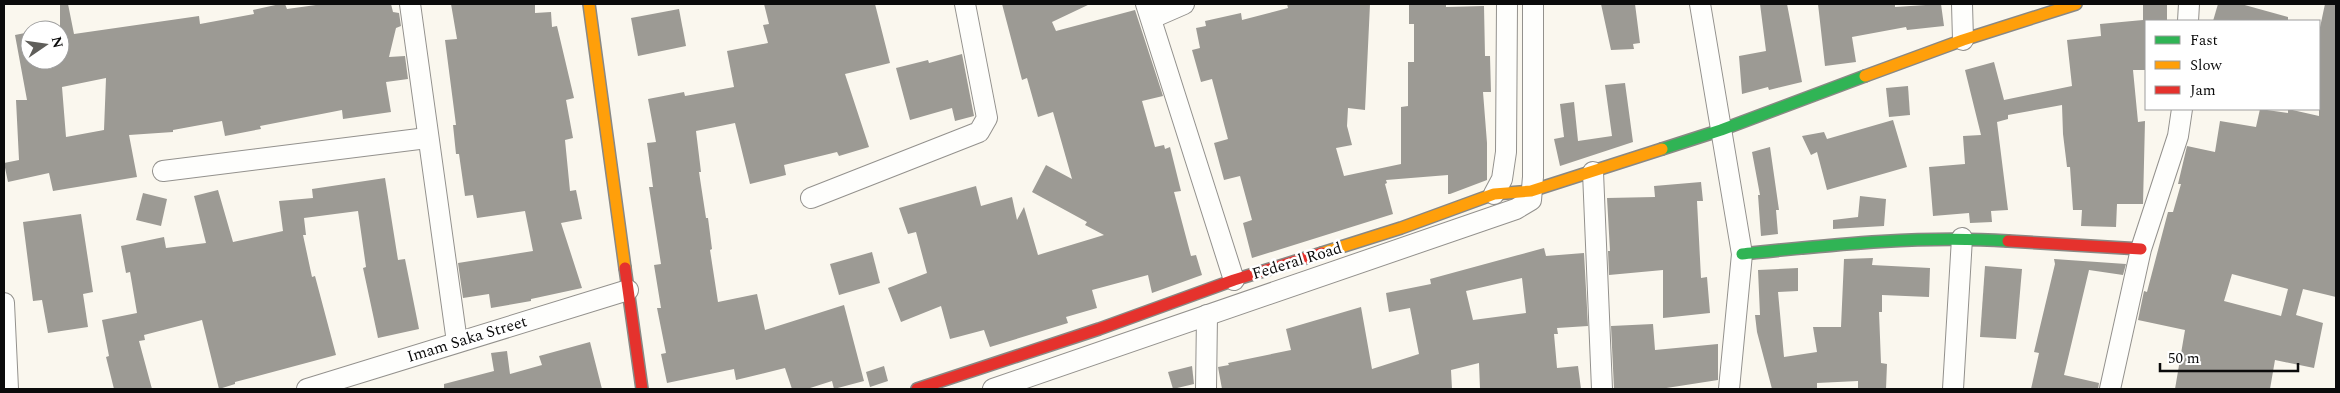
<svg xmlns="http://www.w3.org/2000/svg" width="2340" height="393" font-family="Spectral,serif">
<rect width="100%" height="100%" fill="#faf7ee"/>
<!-- building -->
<g fill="#9c9a94" fill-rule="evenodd">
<path d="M60 4H68L74 34 199 16 200 24 254 14 253 10 280 4H285L287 9 323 4H391L393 12 399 13 401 26 396 28 389 57 405 56 408 79 386 82 391 112 343 119 342 110 260 126 261 129 225 136 222 121 173 130V132L129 135 137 177 53 191 49 173 8 182 4 163 19 160 16 100H27L15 35 30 32V60H60ZM106 78 104 130 66 137 62 87Z"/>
<polygon points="451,4 535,4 535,13 551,12 552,27 557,26 574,98 566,100 573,138 565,140 570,191 576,190 582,219 561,223 582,288 531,299 531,301 491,308 489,294 463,298 458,263 533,251 525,211 477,218 473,195 465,196 459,154 456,154 453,125 456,125 445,40 457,39"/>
<polygon points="764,4 875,4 890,63 845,74 869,147 839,156 837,152 784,165 786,175 750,184 735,123 696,131 701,172 699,172 706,218 708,218 712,249 710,250 718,302 757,294 765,330 844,305 864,381 834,389 832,381 807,389 792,389 785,368 736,380 734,369 667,383 661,354 666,353 657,308 661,308 654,265 661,264 649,187 653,187 647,143 656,142 648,99 684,92 685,96 734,87 727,51 768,43 763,25 769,24"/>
<polygon points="1002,4 1090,4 1052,22 1056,31 1135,10 1163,96 1142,101 1155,147 1164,145 1165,149 1170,147 1181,191 1174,192 1191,256 1196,255 1202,275 1152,293 1148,275 1092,290 1097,308 1066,317 1068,323 990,347 984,330 950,339 941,306 901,322 888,288 927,273 916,232 908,234 899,208 976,186 981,206 1012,197 1017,220 1024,207 1038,255 1104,235 1085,225 1087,222 1032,192 1046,165 1072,179 1053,112 1038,117 1027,78 1022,80"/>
<polygon points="1287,4 1370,4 1365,110 1348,108 1347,126 1352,145 1336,148 1344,176 1401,164 1401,107 1408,106 1408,62 1414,62 1414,24 1409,24 1409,4 1446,4 1446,7 1484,6 1485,56 1490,56 1491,92 1483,92 1487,143 1487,180 1450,194 1448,194 1448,175 1386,180 1387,183 1385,184 1393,214 1252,258 1243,223 1252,220 1240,176 1224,180 1214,143 1228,139 1212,79 1201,82 1192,50 1200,48 1196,28 1206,26 1205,21 1241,13 1242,20 1288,8"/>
<polygon points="1601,4 1635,4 1640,43 1633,44 1634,49 1611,50"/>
<polygon points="1760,4 1787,4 1802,82 1769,90 1768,87 1742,94 1739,56 1766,51"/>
<polygon points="1818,4 1895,4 1895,7 1941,4 1944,26 1907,30 1906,27 1852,37 1856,62 1825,66"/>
<polygon points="2143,4 2167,4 2167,21 2146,21 2146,70 2133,70 2138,122 2145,121 2143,204 2117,204 2116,227 2081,226 2082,210 2073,210 2070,167 2067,167 2063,134 2062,105 2008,115 2008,119 1997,122 2008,210 1991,211 1992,222 1970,223 1969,213 1933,216 1929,167 1965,164 1963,136 1981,135 1965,70 1994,62 2004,100 2072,86 2067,40 2101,36 2100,24 2143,20"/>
<polygon points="2218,4 2241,4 2288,17 2288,21 2213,21"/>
<path d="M2325 4H2336V297L2303 289 2296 315 2323 323 2314 368 2275 360 2270 389H2175L2185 330 2138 320 2144 291 2147 292 2168 212H2173L2181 184H2178L2187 146 2215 152 2220 121 2256 127 2260 109 2288 113V109L2319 116V32ZM2232 274 2288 289 2281 316 2224 301Z"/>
<polygon points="679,9 686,46 638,56 631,18"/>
<polygon points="962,54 974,116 955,121 952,108 910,120 896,68 928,60 929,63"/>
<polygon points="1625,83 1633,142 1560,166 1554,139 1564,137 1560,104 1574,102 1578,141 1612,136 1605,85"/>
<polygon points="1908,86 1910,115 1889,117 1886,88"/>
<polygon points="1893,120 1907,167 1827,190 1817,152 1811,155 1802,136 1824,132 1827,139"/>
<polygon points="1770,147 1779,210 1776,210 1778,234 1761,236 1758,195 1760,195 1752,152"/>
<polygon points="385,178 398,260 405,259 419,329 378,338 363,268 366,267 358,211 304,218 306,235 303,235 312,277 315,276 336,355 235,382 235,384 219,389 202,320 144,335 145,340 139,341 152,389 114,389 106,357 109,356 102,320 137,313 130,272 126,273 121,246 164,237 166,248 206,243 194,196 218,190 233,242 283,231 279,201 313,198 312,189"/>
<polygon points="1701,182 1703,201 1697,201 1701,278 1707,277 1710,313 1663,318 1663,270 1609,275 1608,251 1610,251 1607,198 1655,197 1654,186"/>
<polygon points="143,193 167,199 161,226 136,220"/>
<polygon points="1860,196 1886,199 1884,226 1833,229 1833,220 1858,217"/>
<polygon points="81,214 93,292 83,294 88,327 48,333 42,300 33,301 23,222"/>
<path d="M1544 248 1546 256 1584 253 1588 326 1557 328 1558 334H1554L1557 368 1578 366 1581 389H1480L1479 363 1451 370 1452 389H1222L1218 367 1229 365 1228 363 1291 350 1286 329 1361 307 1372 369 1419 354 1410 308 1389 312 1386 293 1431 284 1430 279ZM1522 278 1526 313 1473 320 1466 291Z"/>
<polygon points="872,252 880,283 839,295 830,264"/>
<polygon points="1873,258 1872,265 1930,268 1929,297 1882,295 1882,312 1879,312 1881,363 1887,364 1886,389 1858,389 1858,381 1817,383 1817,389 1772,389 1757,332 1755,315 1760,315 1758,270 1798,268 1798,291 1778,292 1784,357 1817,352 1813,327 1841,327 1844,259"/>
<polygon points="2054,259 2126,264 2123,275 2089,270 2064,375 2099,383 2098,389 2031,389 2039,353 2034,352 2055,264"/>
<polygon points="1985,266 2022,269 2016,339 1980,337"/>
<polygon points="1653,324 1655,350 1718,344 1718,380 1660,389 1614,389 1611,326"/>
<polygon points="590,342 602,389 444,389 444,384 494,371 491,353 507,351 510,374 542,365 539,356"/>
<polygon points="884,366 888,381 870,387 866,372"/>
<polygon points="1192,366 1194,384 1173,389 1168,372"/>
</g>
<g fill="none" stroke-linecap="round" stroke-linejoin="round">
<defs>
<g id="street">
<polyline points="410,4 457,342"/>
<polyline points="1146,4 1234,280"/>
<polyline points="1700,4 1742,254 1729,389"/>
<polyline points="1962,4 1963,40"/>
<polyline points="1152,18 1184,4"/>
<polyline points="2188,21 2189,4"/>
<polyline points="163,171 427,138"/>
<polyline points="1593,172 1602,389"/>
<polyline points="1494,194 1502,179 1506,152 1507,4"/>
<polyline points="811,198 979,132 987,118 965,4"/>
<polyline points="4,303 8,389"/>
<polyline points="307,389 628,290"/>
<polyline points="993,389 1516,209 1531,200 1533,177 1533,4"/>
<polyline points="1206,389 1207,315"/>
<polyline points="1953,389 1962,238"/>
<polyline points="2110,389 2141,249 2178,136 2182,109"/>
</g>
<g id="fast">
<polyline points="1662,149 1721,130 1865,76"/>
<path d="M1742 254C1830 245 1919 235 2008 241"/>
</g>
<g id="slow">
<polyline points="589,4 625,268"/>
<polyline points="1865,76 1963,40 2076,4"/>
<polyline points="1322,253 1401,228 1494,194 1531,191 1662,149"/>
</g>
<g id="jam">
<polyline points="2008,241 2141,249"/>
<polyline points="625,268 642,389"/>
<polyline points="917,389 1099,329 1234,280 1322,253"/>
</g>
</defs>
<!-- street casing -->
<use href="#street" stroke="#93918d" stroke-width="22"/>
<!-- fast casing -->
<use href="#fast" stroke="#898884" stroke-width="14"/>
<!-- slow casing -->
<use href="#slow" stroke="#898884" stroke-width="14"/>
<!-- jam casing -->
<use href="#jam" stroke="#898884" stroke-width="14"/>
<!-- street -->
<use href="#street" stroke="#fefefc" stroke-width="20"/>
<!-- fast -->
<use href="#fast" stroke="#30b455" stroke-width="11"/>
<!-- slow -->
<use href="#slow" stroke="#ff9f0a" stroke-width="11"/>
<!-- jam -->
<use href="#jam" stroke="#e5322d" stroke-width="11"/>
</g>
<g text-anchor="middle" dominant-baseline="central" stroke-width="5" stroke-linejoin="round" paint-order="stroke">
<!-- street labels -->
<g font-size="16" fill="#0b0b0b" stroke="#fff">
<text transform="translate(1297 261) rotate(-17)">Federal Road</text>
<text transform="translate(467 339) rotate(-17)">Imam Saka Street</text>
</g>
</g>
<!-- border -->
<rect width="2340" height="393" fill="none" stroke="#0b0b0b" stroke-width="10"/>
<!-- legend -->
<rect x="2145" y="20" width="175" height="90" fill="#ffffff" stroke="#9d9d9d"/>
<rect x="2155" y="36" width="25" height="8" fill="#30b455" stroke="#9d9d9d"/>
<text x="2190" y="45" font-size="15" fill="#0b0b0b">Fast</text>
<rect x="2155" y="61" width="25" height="8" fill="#ff9f0a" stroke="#9d9d9d"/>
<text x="2190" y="70" font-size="15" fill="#0b0b0b">Slow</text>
<rect x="2155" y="86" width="25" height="8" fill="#e5322d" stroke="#9d9d9d"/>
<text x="2190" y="95" font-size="15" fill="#0b0b0b">Jam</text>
<!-- north arrow -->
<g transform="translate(45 45) rotate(77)"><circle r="24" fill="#ffffff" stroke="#9d9d9d"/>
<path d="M0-4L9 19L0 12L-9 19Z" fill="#5f5e5a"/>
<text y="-8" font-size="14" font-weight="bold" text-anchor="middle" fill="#0b0b0b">N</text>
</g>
<!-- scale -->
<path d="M2160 363v8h138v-8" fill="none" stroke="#0b0b0b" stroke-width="2.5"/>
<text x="2168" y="363" font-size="15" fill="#0b0b0b" stroke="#ffffff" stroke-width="4" paint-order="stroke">50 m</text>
</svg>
